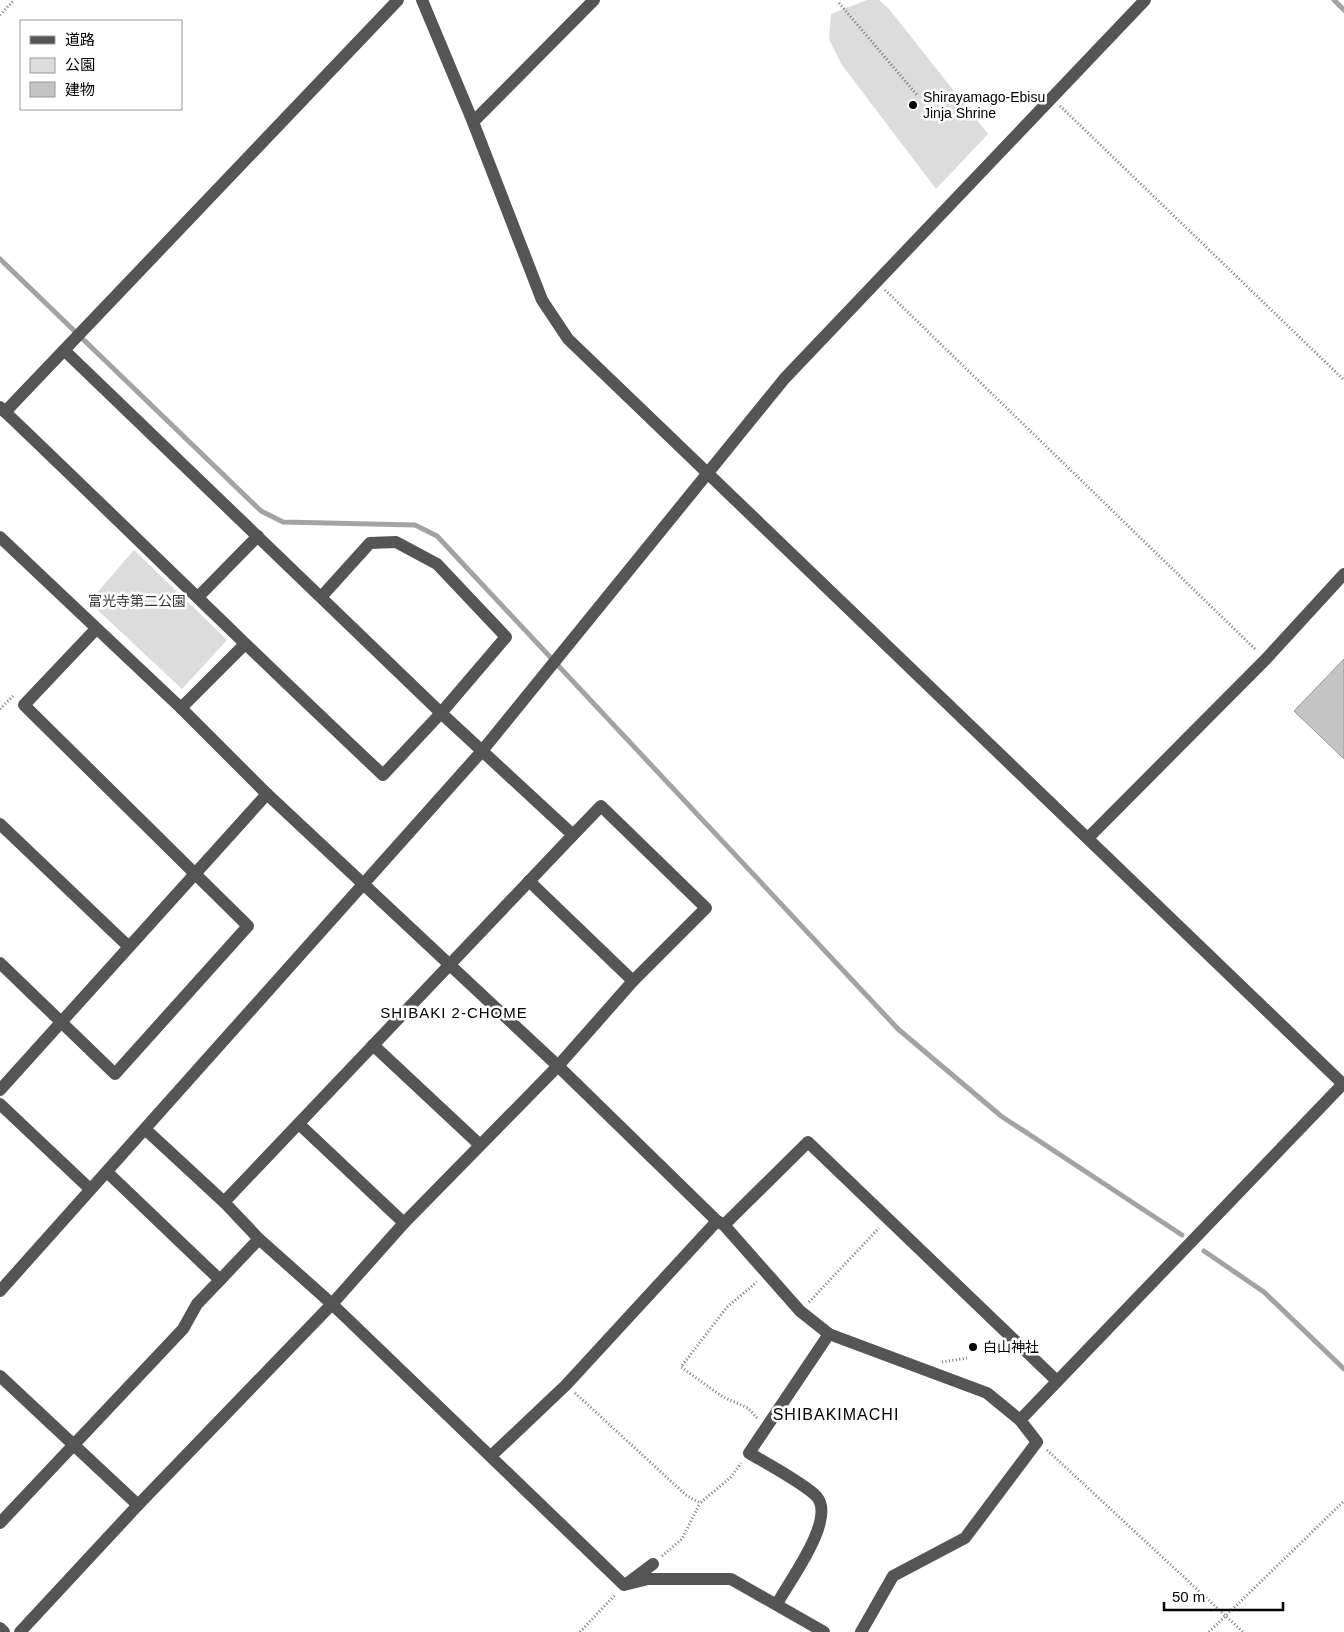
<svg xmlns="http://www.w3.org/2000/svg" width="1344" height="1632" font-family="Helvetica,'Noto Sans JP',sans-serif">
<rect width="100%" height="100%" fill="#fff"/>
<!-- green -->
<g fill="#dcdcdc">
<polygon points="867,0 879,0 889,9 988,134 936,189 842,65 829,39 831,14"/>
<polygon points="134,550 227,640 182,689 89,602"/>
</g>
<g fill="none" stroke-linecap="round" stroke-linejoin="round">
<!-- stream -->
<g stroke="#a3a3a3" stroke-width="5">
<polyline points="1334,0 1344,10"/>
<polyline points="0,259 261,511 283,522 415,525 437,536 898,1029 1001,1116 1182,1235"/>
<polyline points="1204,1251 1264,1292 1344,1369"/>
</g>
</g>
<!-- building -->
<polygon fill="#c4c4c4" stroke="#999" points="1344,659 1344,759 1294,711"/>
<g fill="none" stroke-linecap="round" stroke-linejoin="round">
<!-- path -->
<g stroke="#777" stroke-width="3" stroke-dasharray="1 2.5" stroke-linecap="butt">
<polyline points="839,3 917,95"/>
<polyline points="0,15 14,0"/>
<polyline points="1060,106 1344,380"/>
<polyline points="885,290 1256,650"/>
<polyline points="0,709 13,696"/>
<polyline points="809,1302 879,1228"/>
<polyline points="942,1362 967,1358"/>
<polyline points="575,1393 686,1495 700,1503 731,1477 741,1463"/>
<polyline points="757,1418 748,1408 723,1397 681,1367 727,1307 757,1282"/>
<polyline points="1047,1450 1243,1632"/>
<polyline points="662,1556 682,1539 700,1503"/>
<polyline points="580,1632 615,1595"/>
<polyline points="1209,1632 1344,1501"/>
</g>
<!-- minor -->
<g stroke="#555" stroke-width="12">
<polyline points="422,0 473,122 542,300 568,339 1344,1085"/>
<polyline points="473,122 594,0"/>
<polyline points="65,351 441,713 506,637 437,564 396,542 370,543 322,596"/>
<path d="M0 407C128 529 254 654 383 775L441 713 573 835 224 1202 259 1239 332 1304 624 1585 648 1579H731L824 1632"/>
<polyline points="5,412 398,0"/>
<polyline points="0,537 181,708 267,794 558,1066 717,1221 724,1225 800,1311 829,1334 987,1393 1020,1420"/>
<polyline points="198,597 258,536"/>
<polyline points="181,708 244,645"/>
<polyline points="0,824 128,946"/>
<polyline points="1089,837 1266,659 1344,574"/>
<polyline points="529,881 633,981"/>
<polyline points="0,963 115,1074 248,926 24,705 96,629"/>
<polyline points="373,1045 480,1145"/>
<polyline points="0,1090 267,794"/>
<polyline points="0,1104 90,1189"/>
<polyline points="299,1124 404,1223"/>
<polyline points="145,1129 224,1202"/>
<polyline points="724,1225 808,1142 1057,1381"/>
<polyline points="220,1280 259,1239"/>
<polyline points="0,1291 482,751 785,378 1145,0"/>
<polyline points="0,1376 138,1505"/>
<polyline points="491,1456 566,1385 717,1221"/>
<polyline points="0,1523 183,1329 197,1304 220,1280 107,1172"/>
<polyline points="629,1582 653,1564"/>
<path d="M777 1604C789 1581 836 1520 817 1497 807 1485 764 1462 749 1453L829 1334"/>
<polyline points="0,1628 4,1632"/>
<polyline points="20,1632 138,1505 332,1304 404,1223 558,1066 633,981 706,908 601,806 573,835"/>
<polyline points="861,1632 893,1576 965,1538 1037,1442 1020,1420 1343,1084"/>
</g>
</g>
<!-- markers -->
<g fill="#000" stroke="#fff" stroke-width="2">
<circle cx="913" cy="105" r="5"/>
<circle cx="973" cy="1347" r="5"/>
</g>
<g text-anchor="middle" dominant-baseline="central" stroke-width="5" stroke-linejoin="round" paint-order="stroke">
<!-- poi labels -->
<g font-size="14" fill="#000" stroke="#fff" text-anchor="start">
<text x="923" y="97">Shirayamago-Ebisu<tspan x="923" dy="16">Jinja Shrine</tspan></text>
<text x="983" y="1347">白山神社</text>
</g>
<!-- park labels -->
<g font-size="14" fill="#333" stroke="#fff">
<text x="137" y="601">富光寺第二公園</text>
</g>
<!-- neighbourhood labels -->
<g font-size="15" letter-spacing="1" fill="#000" stroke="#fff">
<text x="454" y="1012">SHIBAKI 2-CHOME</text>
</g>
<!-- quarter labels -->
<g font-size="16" letter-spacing="1" fill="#000" stroke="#fff">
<text x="836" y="1414">SHIBAKIMACHI</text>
</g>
</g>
<!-- legend -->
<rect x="20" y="20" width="162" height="90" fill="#ffffff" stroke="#999999"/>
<rect x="30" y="36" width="25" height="8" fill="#555555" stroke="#999999"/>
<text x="65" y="45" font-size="15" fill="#000000">道路</text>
<rect x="30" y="58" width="25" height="15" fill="#dcdcdc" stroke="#999999"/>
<text x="65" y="70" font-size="15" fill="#000000">公園</text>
<rect x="30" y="82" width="25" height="15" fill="#c4c4c4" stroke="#999999"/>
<text x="65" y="95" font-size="15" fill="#000000">建物</text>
<!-- scale -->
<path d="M1164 1602v8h119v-8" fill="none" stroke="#000000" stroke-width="2.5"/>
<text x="1172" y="1602" font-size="15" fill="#000000" stroke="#ffffff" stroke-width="4" paint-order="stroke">50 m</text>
</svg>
